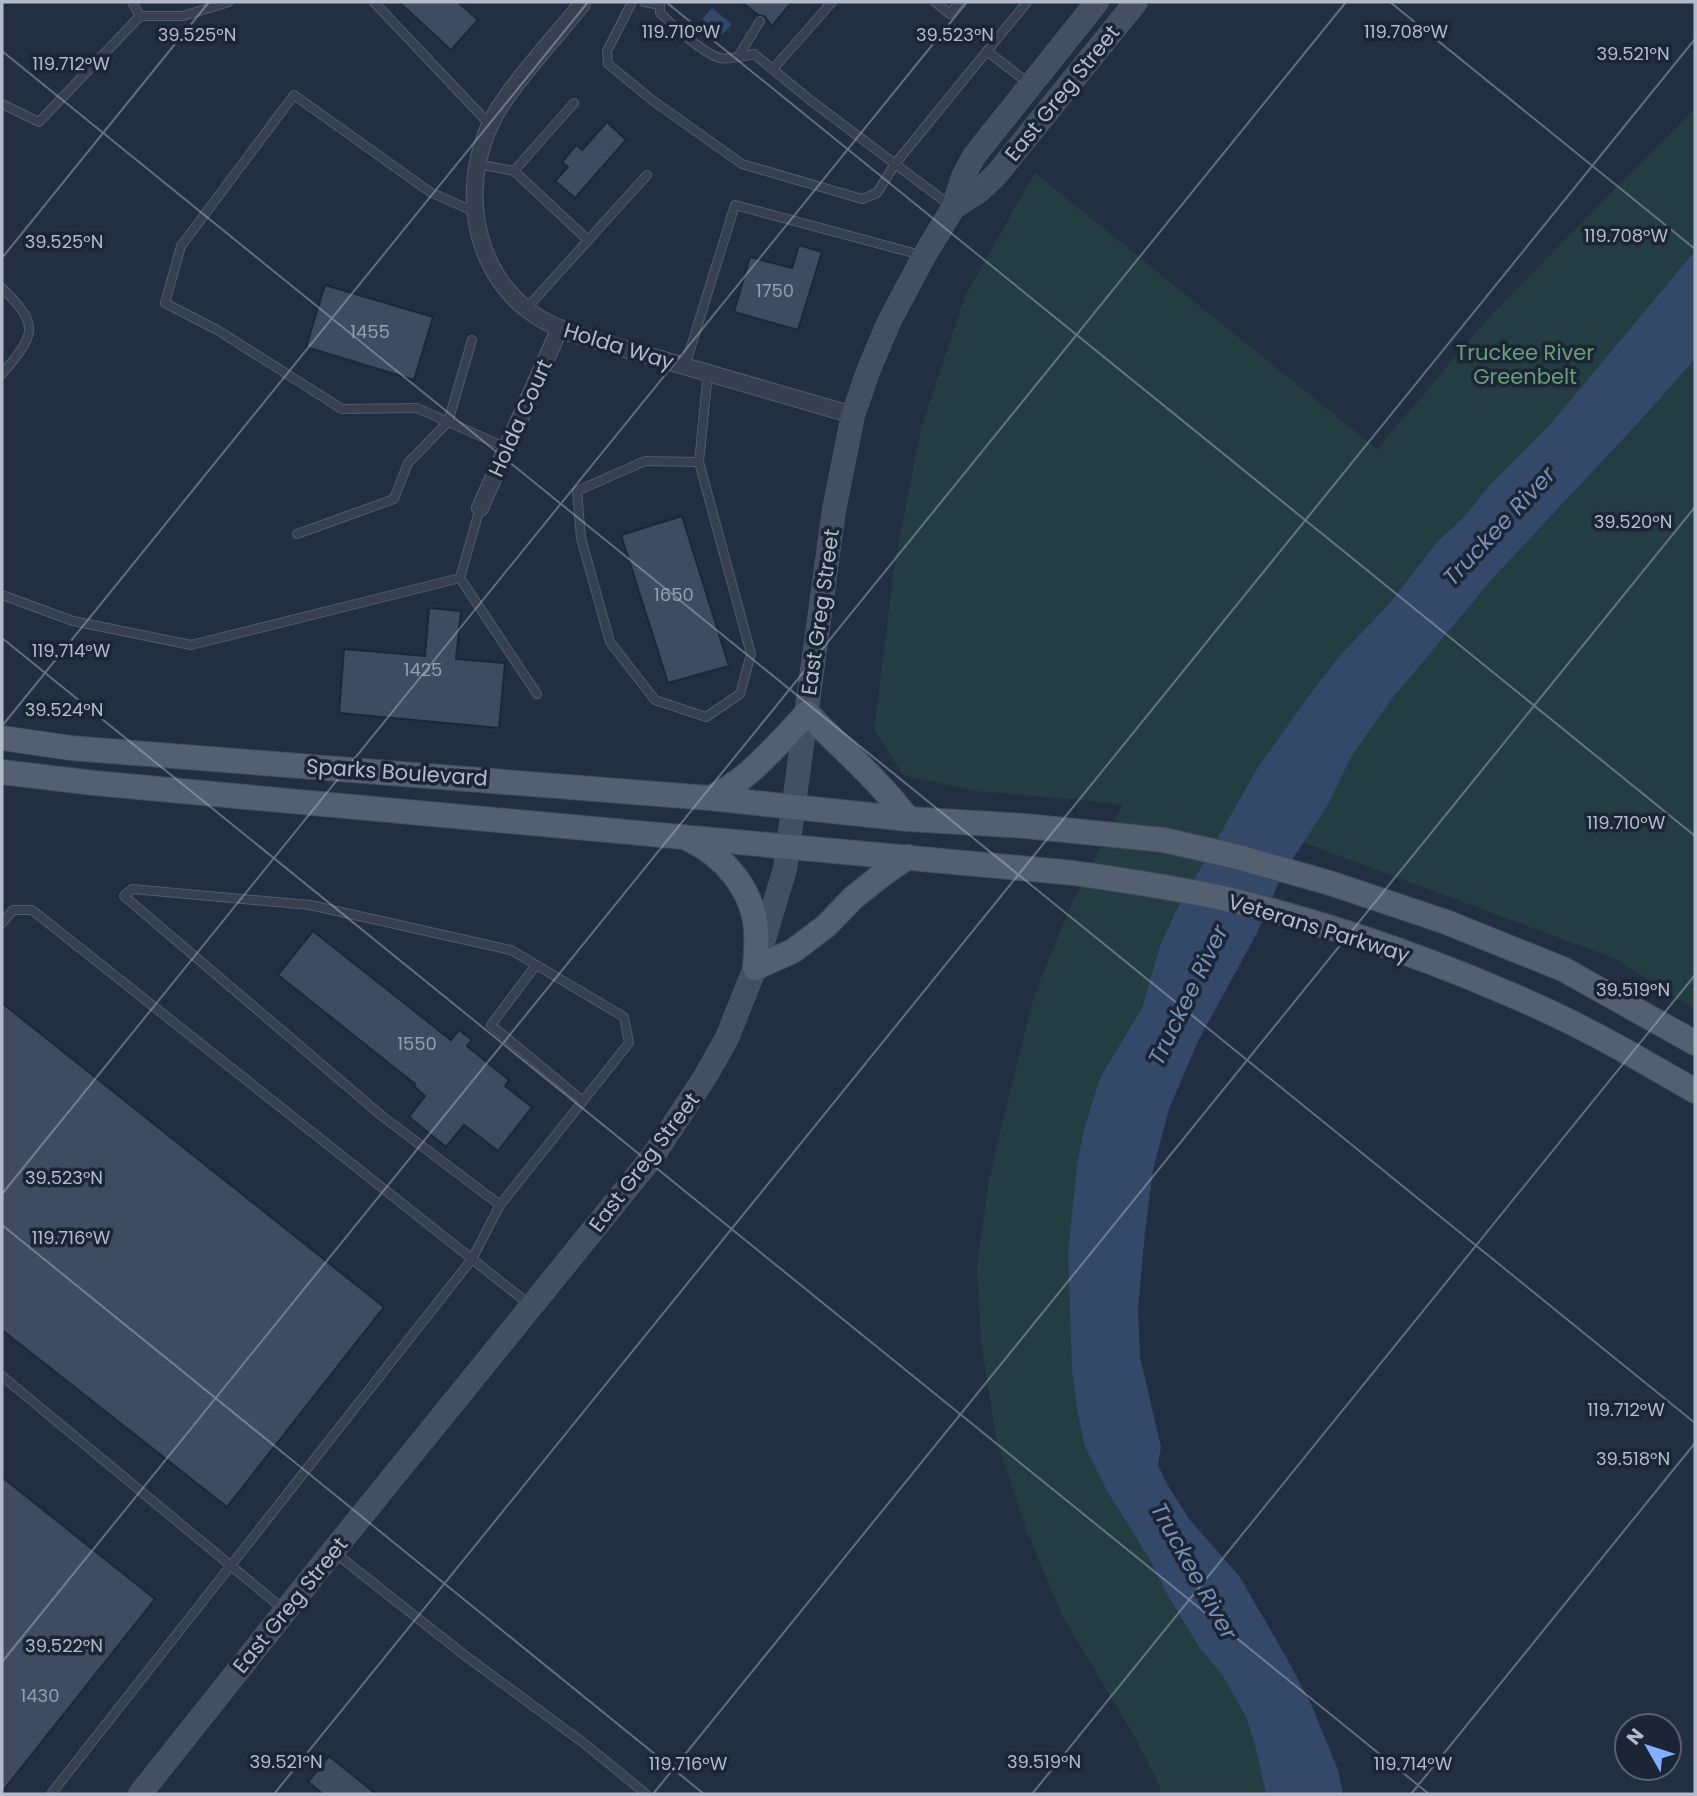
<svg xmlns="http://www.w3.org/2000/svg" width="1697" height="1796" font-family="Poppins,sans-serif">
<rect width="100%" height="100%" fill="#222e41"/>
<!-- green -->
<g fill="#243d42">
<polygon points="1695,108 1695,251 1553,421 1488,487 1464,517 1437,542 1389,604 1343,652 1316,686 1258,767 1175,913 1160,946 1142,1008 1100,1078 1084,1129 1077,1164 1068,1254 1072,1370 1077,1409 1085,1447 1107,1491 1150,1560 1167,1594 1199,1647 1223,1676 1246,1717 1254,1741 1266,1794 1161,1794 1159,1784 1138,1743 1063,1617 1027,1532 996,1438 981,1342 977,1267 989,1178 1030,1010 1042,975 1072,903 1123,804 975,791 903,775 874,729 894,567 921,428 965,296 1035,173 1377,449 1490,316"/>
<polygon points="1695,359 1695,1010 1616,959 1302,842 1328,805 1351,757 1391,700 1430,652 1492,579 1643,419"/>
</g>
<!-- water -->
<g fill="#344869">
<polygon points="712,8 732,24 722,35 702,19"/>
<polygon points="1695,251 1695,359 1643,418 1492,579 1391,700 1351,757 1328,805 1282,875 1257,933 1198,1041 1169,1109 1153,1170 1145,1232 1138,1309 1140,1357 1161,1447 1158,1465 1167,1484 1189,1519 1240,1577 1286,1657 1311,1704 1338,1770 1343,1794 1266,1794 1254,1741 1246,1717 1223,1676 1199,1647 1167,1594 1150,1560 1107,1491 1085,1447 1077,1409 1072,1370 1068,1253 1077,1164 1084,1129 1100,1078 1142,1008 1160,946 1175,913 1258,767 1316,686 1343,652 1389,604 1437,542 1464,517 1488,487 1553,421"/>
</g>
<!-- building -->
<g fill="#3e4b61" stroke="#1d2738" stroke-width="2">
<polygon points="399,2 458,2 478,20 451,50"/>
<polygon points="742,2 792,2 772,26 764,16 758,15"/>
<polygon points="607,122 626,140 575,198 555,181 568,167 562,162 576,145 582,150"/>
<polygon points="799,245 822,252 798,330 734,312 750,257 792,268"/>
<polygon points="325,285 433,317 414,380 306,347"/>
<polygon points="682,516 729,666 668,683 621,535"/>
<polygon points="429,608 461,611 456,659 505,663 499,728 339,713 344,649 425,656"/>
<polygon points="313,931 451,1040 459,1030 472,1040 467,1046 509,1080 505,1086 532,1107 498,1151 464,1125 446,1147 409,1117 425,1096 414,1086 415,1084 278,975"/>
<polygon points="2,1003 384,1307 227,1507 2,1330"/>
<polygon points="2,1477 155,1599 2,1792"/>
<polygon points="329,1756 376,1794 323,1794 308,1782"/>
</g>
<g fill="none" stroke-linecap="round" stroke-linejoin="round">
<defs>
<g id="service">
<polyline points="132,2 140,16 183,16 229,2"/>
<polyline points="374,2 491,126"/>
<polyline points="632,2 607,51 608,64 652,100 742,164 862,199 877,193 895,164 1027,2"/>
<polyline points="644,2 660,5"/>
<path d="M660 2V13C672 25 704 54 720 58 730 60 744 56 754 54L810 100 951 206"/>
<polyline points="935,2 950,14 959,2"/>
<polyline points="987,51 1028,83"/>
<polyline points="738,57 760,21"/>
<polyline points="773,69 832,2"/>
<polyline points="2,104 39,122 140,16"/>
<polyline points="477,164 514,171 574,103"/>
<polyline points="514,171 588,240"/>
<polyline points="475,212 430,192 294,95 181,246 165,303 219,331 342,409 417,408 507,448"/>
<path d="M2 288C42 327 34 335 2 374"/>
<polyline points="526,309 647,175"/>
<polyline points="685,366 735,205 921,255"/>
<polyline points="699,462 645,461 577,491 581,538 610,642 655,700 706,717 740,694 751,654 699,462 708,372"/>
<polyline points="480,508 460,578 537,694"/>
<polyline points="297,534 394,499 408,463 448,422 472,340"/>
<polyline points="2,595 73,621 191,645 460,578"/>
<polyline points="2,923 13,910 32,910 525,1301"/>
<polyline points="536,965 491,1025 583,1101"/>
<polyline points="2,1376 283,1609"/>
<polyline points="335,1553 463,1654 585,1744 646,1794"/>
<polyline points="51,1794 472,1259 500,1205 629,1043 624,1017 511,950 310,905 132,889 124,896 382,1116 500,1205"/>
</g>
<g id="minor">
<path d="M582 4C555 38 523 71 499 108 461 170 466 258 524 307 538 319 554 326 570 333L853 415"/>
<polyline points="480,508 560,328"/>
</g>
<g id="secondary">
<polyline points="953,208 978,192 996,175 1136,2"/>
<polyline points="140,1794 333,1551 653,1156 705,1077 727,1038 755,968 785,869 834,510 853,415 869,369 889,322 924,256 953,208 963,177 974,156 1097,2"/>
</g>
<g id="primary">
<polyline points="2,738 71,748 709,798 908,819 1025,826 1164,840 1238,857 1333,884 1446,922 1563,969 1695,1043"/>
<path d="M2 772 94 783 1074 873C1127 881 1179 888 1231 900 1337 926 1442 963 1541 1008 1594 1032 1645 1062 1695 1091"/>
<path d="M709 798C745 784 781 741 807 713 841 748 879 780 908 819"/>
<path d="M690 840C724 856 753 890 756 929 757 942 756 955 755 968L793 951 826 926 853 898 883 874 908 857"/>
</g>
</defs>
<!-- service casing -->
<use href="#service" stroke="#525b6b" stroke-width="10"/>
<!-- minor casing -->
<use href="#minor" stroke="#525b6b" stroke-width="18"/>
<!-- secondary casing -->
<use href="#secondary" stroke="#525b6b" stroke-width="24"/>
<!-- primary casing -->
<use href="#primary" stroke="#40495a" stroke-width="26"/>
<!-- service -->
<use href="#service" stroke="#374051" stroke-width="8"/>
<!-- minor -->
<use href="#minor" stroke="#374051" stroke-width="16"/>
<!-- secondary -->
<use href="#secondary" stroke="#444f64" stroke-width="23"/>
<!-- primary -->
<use href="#primary" stroke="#545f71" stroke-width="24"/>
</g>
<!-- ticks -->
<path fill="none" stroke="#b3bbcb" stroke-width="2" stroke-opacity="0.45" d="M666 2 1695 836M1390 2 1695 249M2 51 1695 1423M2 258 209 2M2 638 1429 1794M2 726 588 2M2 1194 967 2M2 1225 704 1794M2 1662 1346 2M274 1794 1695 39M653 1794 1695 507M1032 1794 1695 975M1411 1794 1695 1443"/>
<g text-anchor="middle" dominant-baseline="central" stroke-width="7" stroke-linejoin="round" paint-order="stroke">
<!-- number labels -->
<g font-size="18" fill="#969fb0">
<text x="775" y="290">1750</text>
<text x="370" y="331">1455</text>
<text x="674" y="594">1650</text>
<text x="423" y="669">1425</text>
<text x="417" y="1043">1550</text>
<text x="40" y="1695">1430</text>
</g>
<!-- street labels -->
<g font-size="21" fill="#b3bbcb" stroke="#1b2536">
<text transform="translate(1062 93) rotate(-51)">East Greg Street</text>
<text transform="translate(619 346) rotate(17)">Holda Way</text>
<text transform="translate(520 418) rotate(-66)">Holda Court</text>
<text transform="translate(820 612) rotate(-82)">East Greg Street</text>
<text transform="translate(397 772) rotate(4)">Sparks Boulevard</text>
<text transform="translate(1319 928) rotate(17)">Veterans Parkway</text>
<text transform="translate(644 1162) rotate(-53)">East Greg Street</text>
<text transform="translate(290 1605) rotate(-51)">East Greg Street</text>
</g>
<!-- park labels -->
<g font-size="21" fill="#689e77" stroke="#1b2536">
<text x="1525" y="352">Truckee River<tspan x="1525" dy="24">Greenbelt</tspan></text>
</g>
<!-- water labels -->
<g font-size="23" font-style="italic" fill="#788fb5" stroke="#1b2536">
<text transform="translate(1499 526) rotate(-47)">Truckee River</text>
<text transform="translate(1188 995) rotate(-64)">Truckee River</text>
<text transform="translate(1194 1571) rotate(61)">Truckee River</text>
</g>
</g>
<g font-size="18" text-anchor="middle" fill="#b3bbcb" stroke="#1b2536" stroke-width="7" stroke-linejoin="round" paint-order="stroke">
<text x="1406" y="38">119.708°W</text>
<text x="681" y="38">119.710°W</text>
<text x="197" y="41">39.525°N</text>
<text x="955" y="41">39.523°N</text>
<text x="1633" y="60">39.521°N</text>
<text x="71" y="70">119.712°W</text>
<text x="1626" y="242">119.708°W</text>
<text x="64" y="248">39.525°N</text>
<text x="1633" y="528">39.520°N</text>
<text x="71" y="657">119.714°W</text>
<text x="64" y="716">39.524°N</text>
<text x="1626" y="829">119.710°W</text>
<text x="1633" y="996">39.519°N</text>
<text x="64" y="1184">39.523°N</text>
<text x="71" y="1244">119.716°W</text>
<text x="1626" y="1416">119.712°W</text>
<text x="1633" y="1465">39.518°N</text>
<text x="64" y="1652">39.522°N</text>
<text x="286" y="1768">39.521°N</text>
<text x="1044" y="1768">39.519°N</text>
<text x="688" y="1770">119.716°W</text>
<text x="1413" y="1770">119.714°W</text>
</g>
<!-- border -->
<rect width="1697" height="1796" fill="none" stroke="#b3bbcb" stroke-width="7"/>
<!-- north arrow -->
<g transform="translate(1648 1747) rotate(309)"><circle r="33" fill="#1b2536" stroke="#586172" stroke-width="2"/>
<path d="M0-5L12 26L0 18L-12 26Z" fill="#84aeff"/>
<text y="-10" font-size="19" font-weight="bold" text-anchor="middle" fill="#b3bbcb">N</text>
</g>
</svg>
